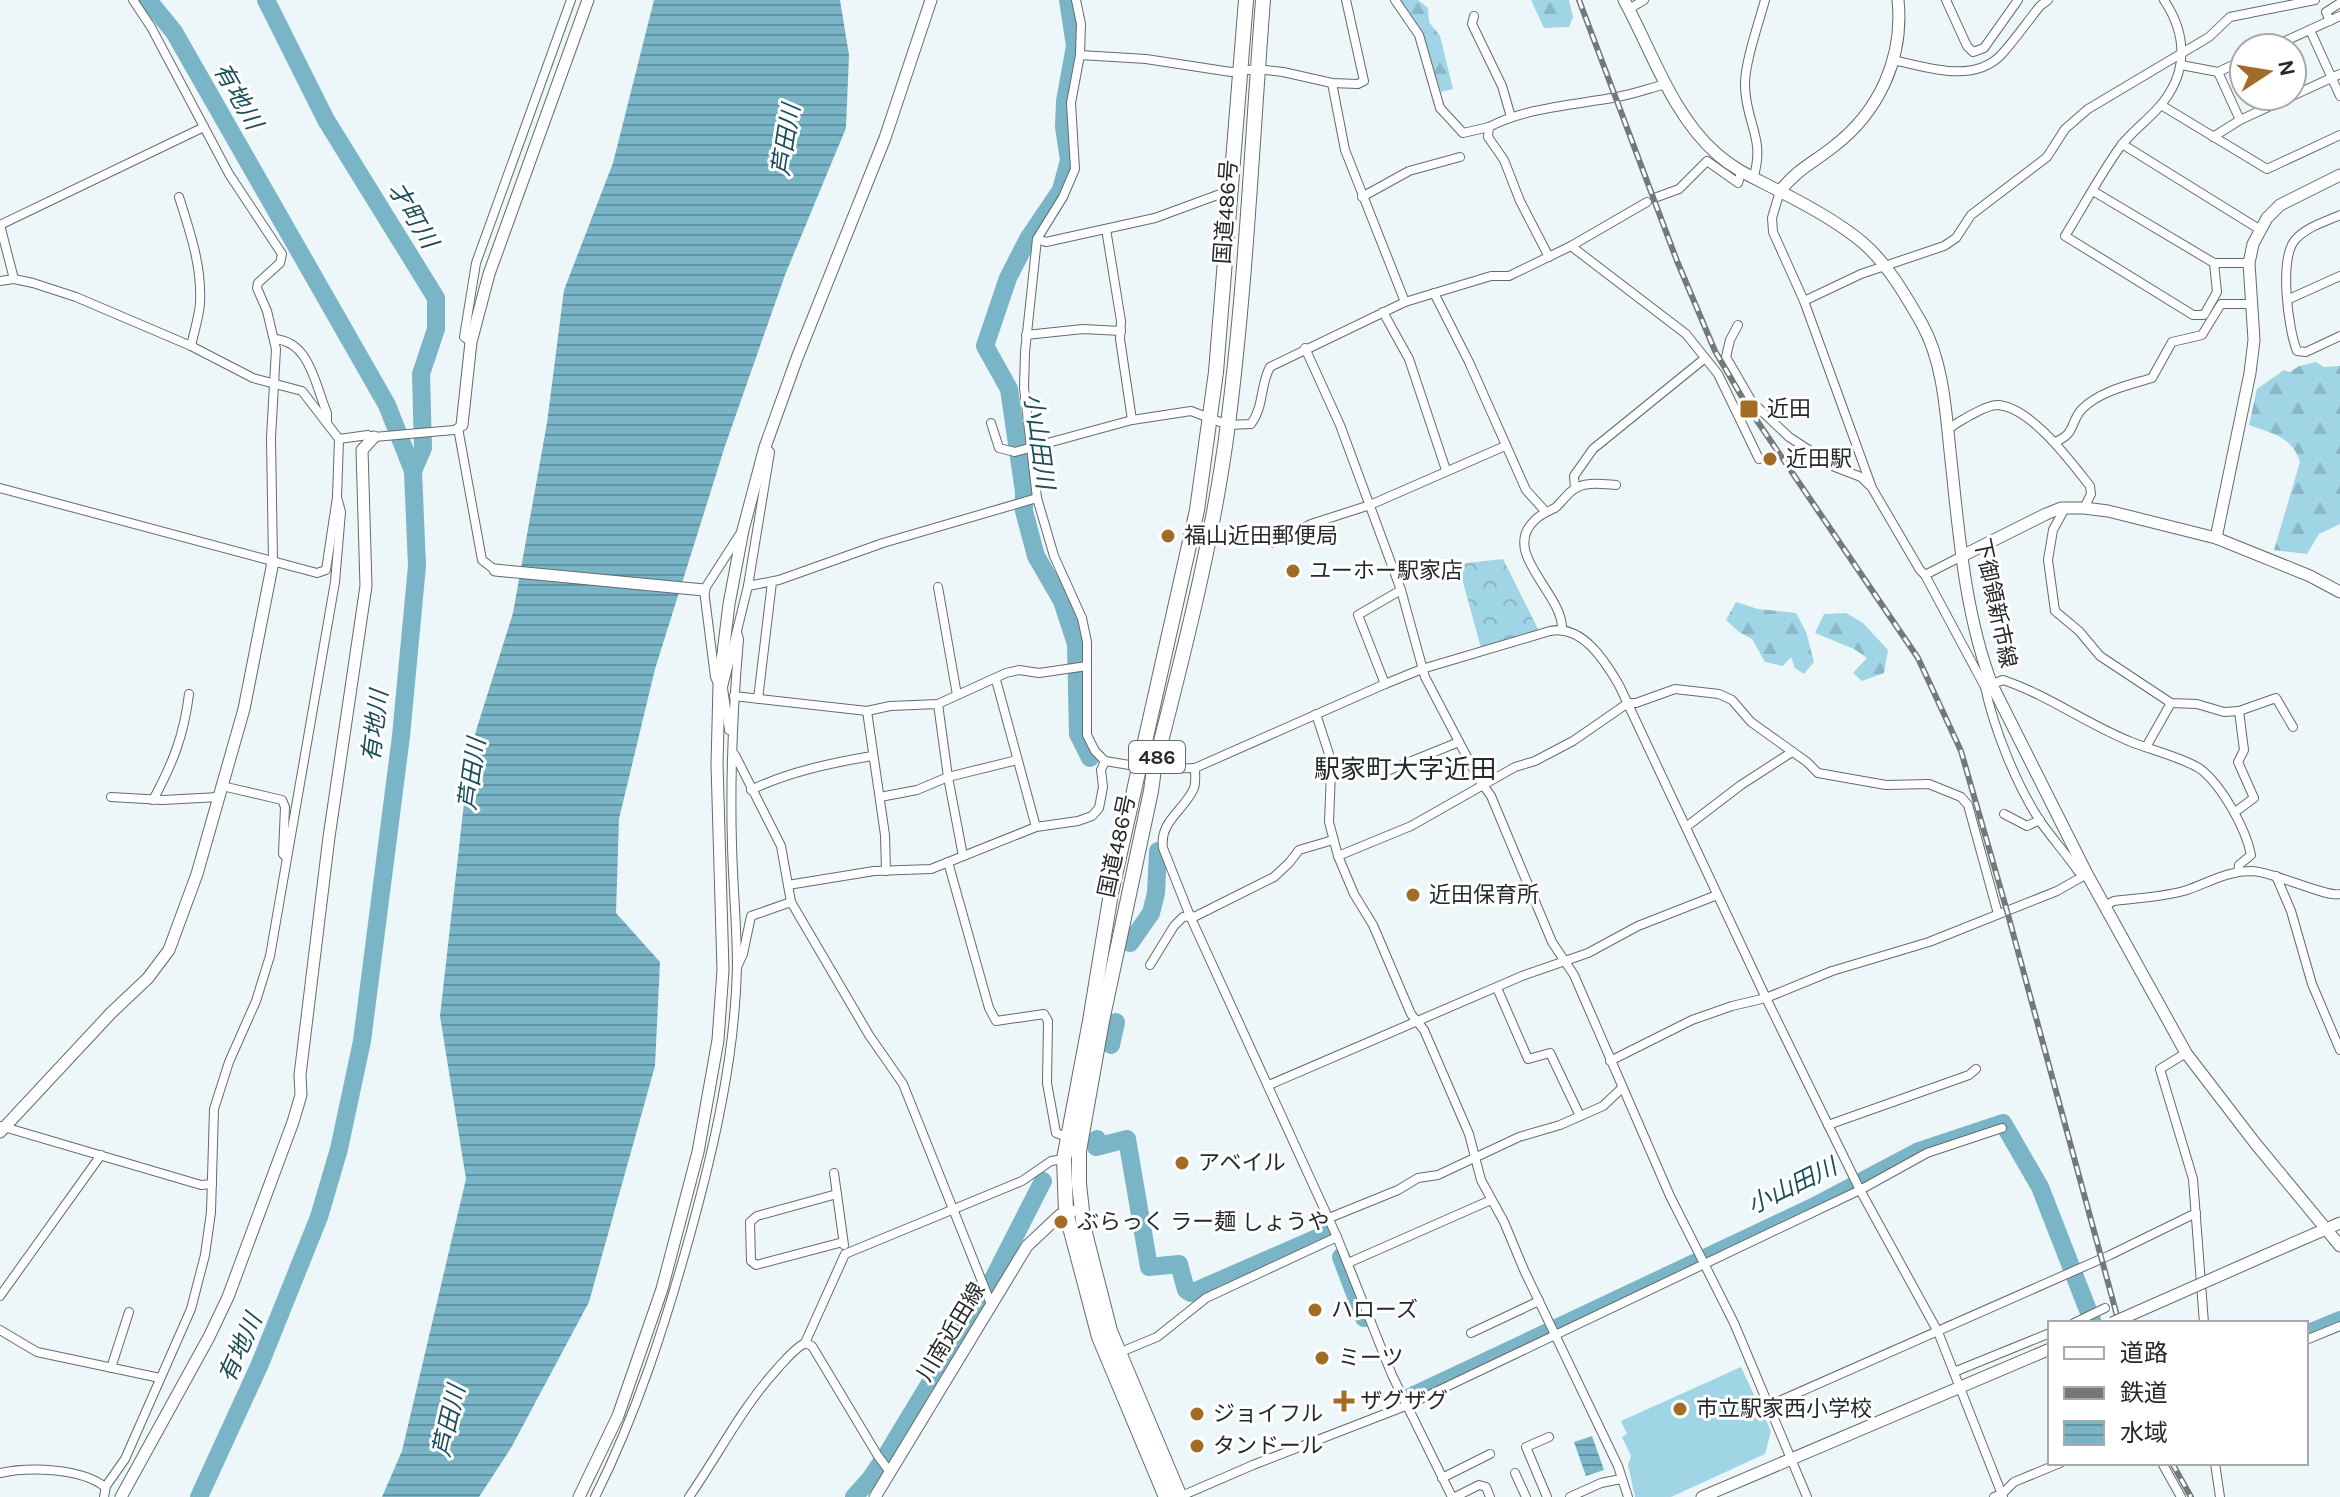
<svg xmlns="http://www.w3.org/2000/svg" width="2340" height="1497" font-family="Karla,'Noto Sans JP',sans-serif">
<defs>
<pattern id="forest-firs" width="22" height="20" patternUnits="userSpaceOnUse" patternTransform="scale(2)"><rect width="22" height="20" fill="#a0d5e5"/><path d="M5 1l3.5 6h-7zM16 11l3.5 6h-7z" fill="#8ab7c5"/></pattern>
<pattern id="park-crowns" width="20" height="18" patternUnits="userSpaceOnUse" patternTransform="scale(2)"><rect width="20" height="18" fill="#a0d5e5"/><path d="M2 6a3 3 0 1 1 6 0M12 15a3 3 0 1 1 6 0" fill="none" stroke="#8ab7c5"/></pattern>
<pattern id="water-rules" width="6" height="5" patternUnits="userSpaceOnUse" patternTransform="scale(2)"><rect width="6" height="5" fill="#79b5c7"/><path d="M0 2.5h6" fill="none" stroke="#6393a2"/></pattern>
</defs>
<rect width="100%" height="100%" fill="#edf6f8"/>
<!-- forest -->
<g fill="url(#forest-firs)">
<polygon points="1399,0 1418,0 1428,8 1429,22 1440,36 1453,89 1441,92 1422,32"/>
<polygon points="1531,0 1569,0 1573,17 1569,27 1544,28"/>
<path d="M2316 362 2324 367 2340 366V524L2319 534 2307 554 2274 550 2300 462C2293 437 2271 433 2249 425L2257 389 2284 370 2290 372 2299 366Z"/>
<polygon points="1736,602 1758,609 1796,613 1806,632 1814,662 1804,674 1795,668 1791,657 1783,666 1765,662 1752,639 1739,632 1726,620"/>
<polygon points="1846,613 1863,623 1888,650 1884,673 1862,681 1853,673 1867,658 1854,649 1815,633 1824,614"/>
</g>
<!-- park -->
<polygon fill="url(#park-crowns)" points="1503,559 1539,631 1481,648 1458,564"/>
<!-- garden -->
<polygon fill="#a0d5e5" points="1741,1367 1771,1431 1765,1454 1671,1497 1635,1497 1628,1465 1631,1456 1622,1437 1627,1434 1621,1421"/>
<!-- water -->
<g fill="url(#water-rules)">
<polygon points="654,0 840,0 849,55 846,128 785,275 725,446 655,669 619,819 616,913 660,962 655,1066 589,1302 511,1448 479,1497 382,1497 402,1451 466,1179 440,1016 470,750 513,613 547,423 564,290 613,163"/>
<polygon points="1592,1436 1604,1470 1586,1476 1574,1442"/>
</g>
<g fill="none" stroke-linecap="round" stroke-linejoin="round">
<!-- river -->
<g stroke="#79b5c7" stroke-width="18">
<polyline points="148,0 174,32 387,405 413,471 417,566 401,736 362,1041 339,1149 319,1217 260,1364 199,1497"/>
<polyline points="266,0 326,120 436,298 436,329 421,374 423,448 413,471"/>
<polyline points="1068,0 1075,46 1065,101 1064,127 1069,160 1061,190 1028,239 1008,278 985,346 1009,389 1024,492 1024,511 1036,556 1062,601 1076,644 1078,734 1090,758"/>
<polyline points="1130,943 1151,913 1156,893 1158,851"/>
<polyline points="1111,1045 1116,1022"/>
<polyline points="1097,1139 1096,1147 1127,1139 1149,1267 1179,1264 1186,1290 1191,1293 1326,1234"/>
<polyline points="1341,1257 1364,1318"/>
<polyline points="2306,1334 2340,1320"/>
<polyline points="1408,1398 1813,1207 1919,1151 2003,1123 2040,1187 2093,1323"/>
<polyline points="854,1497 870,1479 889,1451 994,1277 1043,1181"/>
</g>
<defs>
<g id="street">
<polyline points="133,0 151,27 229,174 282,254 280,263 258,283 257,288 267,311 276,349 271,438 273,562"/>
<path d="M1076 0 1081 24 1080 55 1071 103 1075 169 1063 197 1037 239 1025 352 1024 388 1037 498 1054 556 1082 618 1087 642V735L1095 751 1105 761 1154 769 1195 768 1385 684 1422 669 1550 631C1582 624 1605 661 1619 685L1766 998 1860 1190 1938 1332 2003 1497"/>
<polyline points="1395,0 1419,35 1440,108 1463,133 1489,127"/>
<polyline points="1946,0 1967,46 1973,52 1984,48 2018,0"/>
<path d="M2164 0C2188 36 2188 74 2159 107 2147 121 2131 132 2120 147 2100 175 2083 207 2065 236L2193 315H2204L2217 292 2214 263"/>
<polyline points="1629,9 1644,0"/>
<polyline points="1474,16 1472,24 1502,86 1511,117"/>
<polyline points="2330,21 2326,12 2340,3"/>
<polyline points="2310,30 2340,96"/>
<polyline points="2270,48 2340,16"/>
<polyline points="1080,55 1146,59 1231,72 1257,69 1283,72 1332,83 1358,84 1364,81 1346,0"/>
<path d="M1893 60C1927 67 1973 84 2001 55 2015 40 2027 22 2040 6L2048 0"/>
<polyline points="2181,65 2218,72 2244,60"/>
<polyline points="2218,72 2240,120"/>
<polyline points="1332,83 1345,150 1405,302"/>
<polyline points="2161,105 2267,169 2340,135"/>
<polyline points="2213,137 2240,120 2340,74"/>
<polyline points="2122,144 2259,229"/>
<path d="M1753 179C1766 138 1746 125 1745 86 1744 65 1759 22 1765 0"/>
<polyline points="1780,191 1772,218 1773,232 1804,301 1872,488 1920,570 1925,575 1962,556"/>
<polyline points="2093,191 2214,263 2249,263"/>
<path d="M179 197C190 232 202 266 200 303 199 317 194 332 191 346"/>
<polyline points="1362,197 1409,171 1460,157"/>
<polyline points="1657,197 1679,189 1707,161 1738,183 1741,173"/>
<path d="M2340 215C2325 222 2306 227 2295 240 2279 259 2288 329 2297 351L2306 352 2340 336"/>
<polyline points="1106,229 1121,321 1120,339 1132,420"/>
<polyline points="1037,239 1046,242 1155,218 1231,190"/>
<polyline points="1571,246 1686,334 1718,374 1759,459"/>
<path d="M1549 257 1520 201 1504 160 1488 137 1489 127C1528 107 1575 105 1617 97 1634 94 1650 88 1666 84"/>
<polyline points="14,279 0,225 204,127"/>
<polyline points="0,281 14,279 33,283 76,297 191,346 253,378 302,391 339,439 337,497 326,570 317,573 0,488"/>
<polyline points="1434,293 1469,362 1526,490 1545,511"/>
<polyline points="2289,299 2340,276"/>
<polyline points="1804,301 1861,274 1944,246 1956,238 1971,215 2047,157 2065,129 2088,109 2209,37 2230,17 2315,0"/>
<polyline points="1383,312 1409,359 1446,470"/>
<polyline points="1738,325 1730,340 1726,357 1752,402 1789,437 1835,467 1861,477 1869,485"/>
<polyline points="1026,335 1083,329 1121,331"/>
<path d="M274 339C310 341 315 385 327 413V422"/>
<polyline points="471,342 464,337 476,263 571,0"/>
<polyline points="1305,348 1340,425 1401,590 1425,677 1478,778 1491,796 1552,942 1574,975 1670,1196 1734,1323 1807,1497"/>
<path d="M991 423 999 448 1015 452 1132 420 1191 411 1228 425 1251 424C1264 407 1260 385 1270 367L1405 302 1491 276H1509L1571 246 1647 202"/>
<polyline points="458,428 482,560 495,570"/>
<path d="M1948 430C1954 424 1961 421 1969 416 1978 412 1987 405 1997 405 2030 406 2071 462 2090 486L2091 494 2084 508"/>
<polyline points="374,437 454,430 460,427"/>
<polyline points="339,439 368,435 371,438"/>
<path d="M2055 442C2076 434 2070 422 2082 409 2100 391 2129 385 2152 378L2172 342 2202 335 2221 304H2252"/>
<polyline points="1575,488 1574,476 1593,449 1704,359"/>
<polyline points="2065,508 2053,530 2048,560 2055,611 2079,631 2100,656 2171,703 2197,704 2224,712 2239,711 2276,698 2293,727"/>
<polyline points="740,534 704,590 715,677 719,686 723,687 748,586 770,452 765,447"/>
<polyline points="1271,543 1311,524 1370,505 1505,446"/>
<path d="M1925 575 1985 687 2003 680C2048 695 2085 723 2129 741 2147 749 2189 759 2203 771 2223 788 2246 829 2251 855L2239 865 2238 872"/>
<polyline points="748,586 779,580 883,543 1037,498"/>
<polyline points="938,587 957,695"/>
<path d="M1562 628C1562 593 1501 553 1534 521 1540 514 1547 512 1555 508 1561 503 1566 495 1573 490 1584 481 1602 484 1616 485"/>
<polyline points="996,680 1036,827"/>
<polyline points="1385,684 1358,615 1401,590"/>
<path d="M1985 687C1994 729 2016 784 2040 821 2052 838 2066 854 2078 871L2087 874"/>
<polyline points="723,688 729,730"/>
<polyline points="734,696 867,711 890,706 938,704 1006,673 1019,670 1039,673 1087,666"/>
<polyline points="758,699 772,582"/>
<polyline points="938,704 948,777 963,856"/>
<polyline points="867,711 885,835 886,871"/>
<polyline points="1316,714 1329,754 1331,772 1329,822 1338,856 1354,894 1373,925 1411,1014 1424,1030 1469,1134 1481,1180 1504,1222 1524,1270 1618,1466 1628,1497"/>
<polyline points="2146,747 2171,703"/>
<polyline points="735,755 781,846 791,902 869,1035 903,1084 991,1304"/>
<path d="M1195 768C1195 773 1196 783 1194 788 1185 810 1159 821 1163 848L1190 916 1337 1237 1392 1375 1452 1497"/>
<polyline points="1382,773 1459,742"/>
<polyline points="222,786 282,800 285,807 283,854 286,857"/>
<path d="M751 790C788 772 831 763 872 756"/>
<polyline points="111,797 163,800 219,797"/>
<polyline points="880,797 917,790 948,777 1017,760"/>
<path d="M153 800C173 763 184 735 189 694"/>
<polyline points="2235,812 2254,798 2238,762 2244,750 2239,711"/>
<polyline points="2004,814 2027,826 2040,820"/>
<polyline points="1686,827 1741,785 1792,752"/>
<polyline points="1338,856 1411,826 1515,767 1535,761 1573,741 1628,703 1636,703 1675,689 1719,694 1732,700 1751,722 1807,762 1818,773 1886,785 1929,784 1961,797 1968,805 1998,914"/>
<polyline points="948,862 989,1008 996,1021 1044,1014 1048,1021 1047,1083 1056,1133 1067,1137"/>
<polyline points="2276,876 2291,911 2312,984 2340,1050"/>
<polyline points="788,885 874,871 931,869 1036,827 1078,821 1092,816 1099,808 1103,787 1101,770 1105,761"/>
<path d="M2104 906 2114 901C2137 898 2165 897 2187 890 2210 882 2227 871 2252 871 2275 872 2326 898 2340 894"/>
<polyline points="1150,965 1174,926 1183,917 1196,916 1274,877 1289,863 1299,850 1333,840"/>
<polyline points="737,967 743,954 751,916 791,902"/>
<polyline points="1497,988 1528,1059 1550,1053 1580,1116"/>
<polyline points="2186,1053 2160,1069 2193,1179 2204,1323"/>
<polyline points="1610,1061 1692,1020 1732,1006 1766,998 1832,971 1929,942 2057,891 2087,874"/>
<polyline points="1269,1085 1522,976 1588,953 1638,926 1717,895"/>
<polyline points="1828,1125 1969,1075 1976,1069"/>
<polyline points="1,1126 201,1185 212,1184"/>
<polyline points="834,1173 844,1245"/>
<polyline points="837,1194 757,1216 750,1222 751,1261 756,1265 843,1242"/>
<polyline points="1329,1218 1398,1190 1418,1178 1438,1175 1519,1137 1560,1125 1603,1106 1622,1088"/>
<polyline points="1348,1263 1491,1200"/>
<polyline points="0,1296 101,1155"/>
<polyline points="2074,1323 2105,1308"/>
<polyline points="0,1330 37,1352 160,1378"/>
<polyline points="1471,1333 1539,1301"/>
<polyline points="2306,1340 2340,1326"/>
<polyline points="805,1343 845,1254 1022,1181 1051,1161 1064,1159"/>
<polyline points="1116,1354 1157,1337 1206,1298 1337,1237"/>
<polyline points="111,1368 129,1312"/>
<polyline points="1954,1372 2050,1333"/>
<polyline points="1768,1406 2110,1255 2196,1213"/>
<polyline points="2162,1463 2181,1497"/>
<polyline points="2215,1463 2220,1497"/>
<path d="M0 1473C31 1466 83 1469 105 1487"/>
<polyline points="1515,1473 1526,1497"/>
<polyline points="1442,1478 1490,1454"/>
<polyline points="104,1497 106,1486 125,1459 191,1309 205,1255 211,1212 214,1109 229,1062 256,1001 270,956 335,582 341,512 337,497"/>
<path d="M595 1497C637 1413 665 1325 690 1235 714 1148 735 1057 737 967 737 926 733 886 732 845 730 777 733 708 739 639L737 632"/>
<path d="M689 1497C719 1454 742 1407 778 1368 786 1359 794 1349 805 1343L812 1346 878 1456 890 1472"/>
<polyline points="1179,1497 1253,1465 1408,1405 1860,1190 1927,1153 2002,1128"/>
<polyline points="1455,1497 1479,1485 1486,1487 1490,1497"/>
<polyline points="1547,1497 1526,1447 1549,1437"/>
<polyline points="1570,1497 1601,1483 1621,1479"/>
<polyline points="1994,1497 2002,1494 2014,1482 2060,1463"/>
</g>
<g id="secondary">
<path d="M1624 0C1652 51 1672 115 1717 154 1736 171 1757 179 1779 191 1807 205 1838 222 1862 242 1887 263 1906 296 1922 324 1944 363 1946 416 1951 460 1959 535 1965 614 1992 685L2087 874 2186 1053 2255 1143 2340 1246"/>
<path d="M1780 191C1799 168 1810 165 1833 147 1879 112 1904 58 1898 0"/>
<polyline points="462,425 471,342 489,274 588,0"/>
<polyline points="2216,538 2250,373 2254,340 2249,263 2253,244 2267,218 2280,205 2340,175"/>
<polyline points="1962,556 2046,514 2061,508 2084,508 2108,511 2216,538 2310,576 2340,592"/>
<polyline points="495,570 704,590"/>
<polyline points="0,1132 111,1013 148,978 169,950 197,874 244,709 273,562"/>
<polyline points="2266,1255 2340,1223"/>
<polyline points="121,1497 209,1337 228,1297 293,1122 301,1095 300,1075 329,837 366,586 362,450 374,437"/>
<polyline points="579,1497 618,1416 662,1289 698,1152 718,1040 723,970 717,764 719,686 729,604 743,530 765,447 797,358 885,138 931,0"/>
<polyline points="875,1497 1027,1246 1060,1215 1072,1211"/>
<polyline points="1702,1497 2050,1349"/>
</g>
<g id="highway">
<polyline points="1166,1497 1099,1337 1066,1212 1064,1159 1090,1021 1111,893 1197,510 1216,372 1246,0"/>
<path d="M1180 1497 1110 1331 1084 1229 1079 1184V1151L1102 1021 1151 791 1154 769C1183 655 1213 541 1228 424 1246 284 1252 141 1263 0"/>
</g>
</defs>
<!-- street casing -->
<use href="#street" stroke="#646b6e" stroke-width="10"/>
<!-- secondary casing -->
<use href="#secondary" stroke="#646b6e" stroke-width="13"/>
<!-- highway casing -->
<use href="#highway" stroke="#646b6e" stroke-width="16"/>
<!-- street -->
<use href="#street" stroke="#fff" stroke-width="8"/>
<!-- secondary -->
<use href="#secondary" stroke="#fff" stroke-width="11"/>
<!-- highway -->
<use href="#highway" stroke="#fff" stroke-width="14"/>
<defs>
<g id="rail">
<polyline points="1579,0 1677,261 1715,351 1749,409 1918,658 1961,751 2007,911 2119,1323"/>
<polyline points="2172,1463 2191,1497"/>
</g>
</defs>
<!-- rail casing -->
<use href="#rail" stroke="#73797a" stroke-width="6"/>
<!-- rail -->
<use href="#rail" stroke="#fff" stroke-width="3" stroke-dasharray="9" stroke-linecap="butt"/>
<defs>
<polyline id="secondary-bridge" points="2112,1323 2266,1255"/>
</defs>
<!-- secondary-bridge casing -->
<use href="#secondary-bridge" stroke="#646b6e" stroke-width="13" stroke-linecap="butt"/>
<!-- secondary-bridge -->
<use href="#secondary-bridge" stroke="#fff" stroke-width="11"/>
</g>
<!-- markers -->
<g fill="#a26c26" stroke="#fff" stroke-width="3">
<rect x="1739" y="399" width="20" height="20" rx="4"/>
<circle cx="1770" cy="459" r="8"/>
<circle cx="1168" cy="536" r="8"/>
<circle cx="1293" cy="571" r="8"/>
<circle cx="1413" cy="895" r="8"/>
<circle cx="1182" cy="1163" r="8"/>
<circle cx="1061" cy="1222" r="8"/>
<circle cx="1315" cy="1310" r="8"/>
<circle cx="1322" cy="1358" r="8"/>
<path d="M1340 1389h8v8h8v8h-8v8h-8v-8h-8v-8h8z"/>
<circle cx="1680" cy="1409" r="8"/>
<circle cx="1197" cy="1414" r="8"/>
<circle cx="1197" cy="1446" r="8"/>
</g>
<g text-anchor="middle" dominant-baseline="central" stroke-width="6" stroke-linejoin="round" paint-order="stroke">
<!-- shield labels -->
<rect fill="#fff" stroke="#67696a" stroke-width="2" x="1129" y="741" width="56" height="32" rx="6"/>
<g font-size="20" font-weight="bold" fill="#26292a">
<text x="1157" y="757">486</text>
</g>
<!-- street labels -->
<g font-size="22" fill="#26292a" stroke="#fff">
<text transform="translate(1226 212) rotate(-86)">国道486号</text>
<text transform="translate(1995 603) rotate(78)">下御領新市線</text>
<text transform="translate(1117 846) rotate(-78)">国道486号</text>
<text transform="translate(951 1332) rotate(-59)">川南近田線</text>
</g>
<!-- poi labels -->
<g font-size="22" fill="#26292a" stroke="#fff" text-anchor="start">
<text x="1767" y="409">近田</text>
<text x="1786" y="459">近田駅</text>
<text x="1184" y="536">福山近田郵便局</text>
<text x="1309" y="571">ユーホー駅家店</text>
<text x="1429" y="895">近田保育所</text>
<text x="1198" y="1163">アベイル</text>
<text x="1077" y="1222">ぶらっく ラー麺 しょうや</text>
<text x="1331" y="1310">ハローズ</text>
<text x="1338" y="1358">ミーツ</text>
<text x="1360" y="1401">ザグザグ</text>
<text x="1696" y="1409">市立駅家西小学校</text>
<text x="1213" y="1414">ジョイフル</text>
<text x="1213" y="1446">タンドール</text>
</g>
<!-- water labels -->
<g font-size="24" font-style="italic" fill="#1c4e5c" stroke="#fff">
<text transform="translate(238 96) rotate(60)">有地川</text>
<text transform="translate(786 140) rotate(-81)">芦田川</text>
<text transform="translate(413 215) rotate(59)">才町川</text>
<text transform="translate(1039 441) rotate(82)">小山田川</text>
<text transform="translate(375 726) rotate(-83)">有地川</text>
<text transform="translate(472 774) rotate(-82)">芦田川</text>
<text transform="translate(1792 1186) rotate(-26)">小山田川</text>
<text transform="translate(240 1348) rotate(-66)">有地川</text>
<text transform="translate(449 1421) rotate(-77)">芦田川</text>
</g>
<!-- quarter labels -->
<g font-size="26" fill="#26292a" stroke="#fff">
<text x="1405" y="769">駅家町大字近田</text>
</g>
</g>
<!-- legend -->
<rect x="2048" y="1321" width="260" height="144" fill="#ffffff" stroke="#a8a9aa" stroke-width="2"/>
<rect x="2064" y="1347" width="40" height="12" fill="#ffffff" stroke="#a8a9aa" stroke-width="2"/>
<text x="2120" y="1361" font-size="24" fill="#26292a">道路</text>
<rect x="2064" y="1387" width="40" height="12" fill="#73797a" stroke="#a8a9aa" stroke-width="2"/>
<text x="2120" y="1401" font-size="24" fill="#26292a">鉄道</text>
<rect x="2064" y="1421" width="40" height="24" fill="url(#water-rules)" stroke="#a8a9aa" stroke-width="2"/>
<text x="2120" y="1441" font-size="24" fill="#26292a">水域</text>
<!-- north arrow -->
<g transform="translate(2268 72) rotate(78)"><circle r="38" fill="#ffffff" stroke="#a8a9aa" stroke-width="2"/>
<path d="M0-6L14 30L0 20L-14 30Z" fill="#a26c26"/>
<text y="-12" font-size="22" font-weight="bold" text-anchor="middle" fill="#26292a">N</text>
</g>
</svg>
